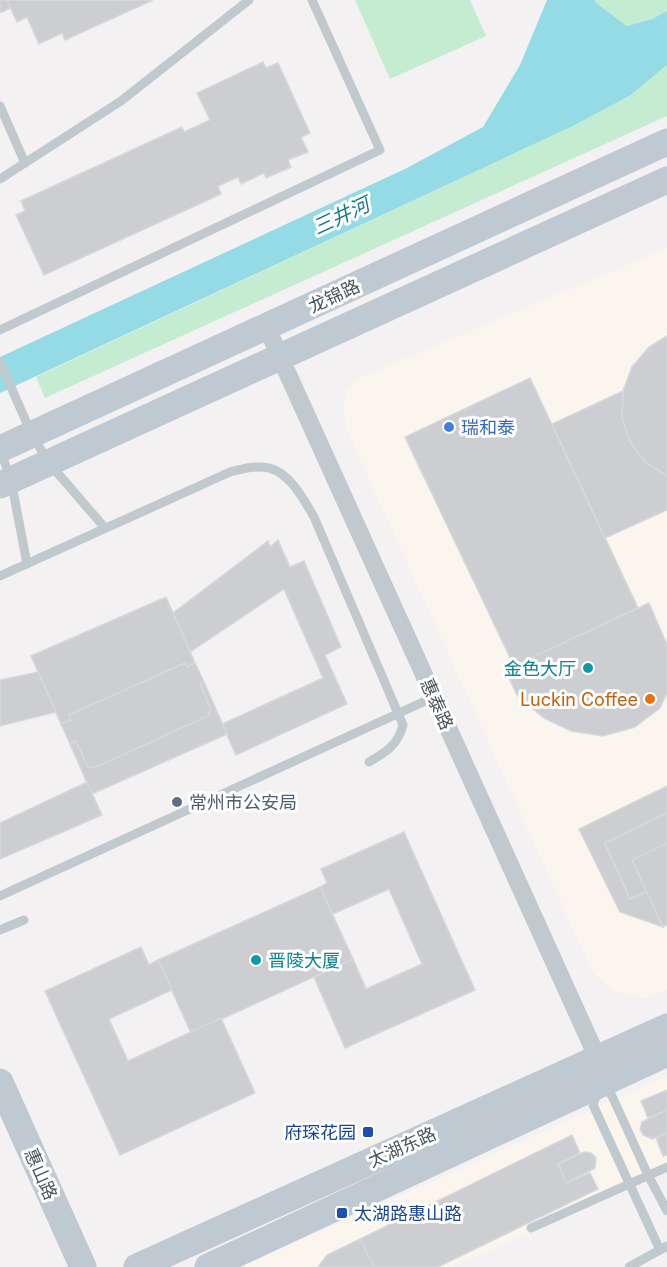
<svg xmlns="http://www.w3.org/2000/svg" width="667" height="1267" font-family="Inter,'Noto Sans SC',sans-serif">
<rect width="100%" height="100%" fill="#f3f1f2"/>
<!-- commercial -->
<g fill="#fbf6ed">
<polygon points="667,248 667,989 648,998 626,995 610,988 593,973 346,428 343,407 347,389 359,378"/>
<polygon points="667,1076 667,1170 452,1267 241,1267"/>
</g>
<!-- green -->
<g fill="#c4ecd1">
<polygon points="355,0 470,0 486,36 390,79"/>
<polygon points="595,0 667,0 667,11 652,19 627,26 596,3"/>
<polygon points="667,65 667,116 45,398 36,377 571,127 631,95"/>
</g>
<!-- water -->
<polygon fill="#95dbe6" points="547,0 595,0 596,3 627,26 652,19 667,11 667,65 631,95 571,127 0,393 0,357 405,169 483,127 520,65"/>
<!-- building -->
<g fill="#ccced2" stroke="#d6d8dc" stroke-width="1.5">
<polygon points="0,0 7,0 11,8 0,13"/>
<polygon points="7,0 153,0 65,40 62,33 39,44 27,17 17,22"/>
<polygon points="263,62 266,68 278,63 310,133 301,137 308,152 288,160 291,167 266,178 264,173 241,184 238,177 218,186 221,194 44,275 16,215 25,211 21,201 182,127 184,132 210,120 197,93"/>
<polygon points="667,336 667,476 645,462 630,442 622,417 623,391 632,367 649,347"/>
<polygon points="530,378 638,608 514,666 405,437"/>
<polygon points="623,391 622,417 630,442 645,462 667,476 667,510 605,538 552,424"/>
<polygon points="278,540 290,567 304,561 341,647 325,655 347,704 236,755 222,724 323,678 284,589 190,652 173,613 268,541 270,547"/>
<polygon points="166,597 195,663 187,667 185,663 69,715 71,720 61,724 31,656"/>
<polygon points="649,603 667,645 667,693 660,708 635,727 603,736 571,731 544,718 517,695 505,670"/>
<polygon points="185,663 187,667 195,663 204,682 200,684 211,709 208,716 94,768 88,767 76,741 70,744 61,724 71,720 69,715"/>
<polygon points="38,672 56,712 0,726 0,680"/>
<polygon points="204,682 227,734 92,794 70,744 76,741 88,767 94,768 208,716 211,709 200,684"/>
<polygon points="87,782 102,815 0,859 0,823"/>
<polygon points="667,786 667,813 605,843 630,899 647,892 663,927 620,912 579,829"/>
<polygon points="667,813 667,843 632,860 647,892 630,899 605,843"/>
<polygon points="404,832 475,990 345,1048 314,977 353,959 366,989 422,964 389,889 333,914 320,887 327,883 321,869"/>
<polygon points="667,843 667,925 663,927 632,860"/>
<polygon points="320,887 353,959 191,1033 158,960"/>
<polygon points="141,947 149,965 158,960 172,990 109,1019 128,1061 221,1018 255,1093 120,1155 45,991"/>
<polygon points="667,1090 667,1110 648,1118 641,1101"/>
<polygon points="667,1110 667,1133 652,1139 643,1135 640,1129 642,1122"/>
<polygon points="667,1133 667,1155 663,1156 656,1138"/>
<polygon points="572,1135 580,1153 558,1164 567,1183 590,1173 598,1189 438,1267 374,1267 360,1239"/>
<polygon points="584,1152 591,1153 596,1158 595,1168 567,1183 558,1164"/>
<polygon points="360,1239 374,1267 318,1267 327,1255"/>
</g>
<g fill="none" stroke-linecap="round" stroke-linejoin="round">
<!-- lane -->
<g stroke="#c0c9ce" stroke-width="9">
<polyline points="0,106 25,163"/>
<polyline points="0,179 121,101 249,0"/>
<polyline points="0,330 380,150 312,0"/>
<polyline points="0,362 32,435 49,463 105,528"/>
<polyline points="1,452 11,480 27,564"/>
<path d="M0 576 230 472C242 469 256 465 269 468 290 473 304 500 314 517L403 725C398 745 386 752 369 762"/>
<polyline points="0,896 434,697"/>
<polyline points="0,930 24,920"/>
<polyline points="603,1084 612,1096 648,1175 667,1211"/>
<polyline points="598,1090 593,1105 660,1250"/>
<polyline points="531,1228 667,1167"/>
<polyline points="629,1267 667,1246"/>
</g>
<!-- street -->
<polyline stroke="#c0c9ce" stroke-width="18" points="267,328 598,1059 599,1067"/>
<!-- secondary -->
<g stroke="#bfc9d1" stroke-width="27">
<polyline points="0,449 667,142"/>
<polyline points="0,485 667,180"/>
<polyline points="0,1082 83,1267"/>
<polyline points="137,1267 667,1027"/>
<polyline points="208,1267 667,1053"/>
</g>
</g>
<!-- markers -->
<circle fill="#3f7fe0" stroke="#fff" stroke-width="2" cx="449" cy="427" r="6"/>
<g fill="#0f9aa8" stroke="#fff" stroke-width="2">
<circle cx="588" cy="668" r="6"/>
<circle cx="256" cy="960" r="6"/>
</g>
<circle fill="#e8710a" stroke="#fff" stroke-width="2" cx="650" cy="699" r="6"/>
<circle fill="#5c6f8a" stroke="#fff" stroke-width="2" cx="177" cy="802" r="6"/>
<g fill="#1a4fb4" stroke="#fff" stroke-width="2">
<rect x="362" y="1126" width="12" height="12" rx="3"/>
<rect x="336" y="1207" width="12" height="12" rx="3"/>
</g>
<g text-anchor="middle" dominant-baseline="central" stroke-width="6" stroke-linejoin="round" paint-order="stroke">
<!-- street labels -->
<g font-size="18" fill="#4a565d" stroke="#fff">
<text transform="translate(334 296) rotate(-25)">龙锦路</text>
<text transform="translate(437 704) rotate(66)">惠泰路</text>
<text transform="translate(402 1147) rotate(-24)">太湖东路</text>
<text transform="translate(41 1174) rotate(66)">惠山路</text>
</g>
<!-- shop labels -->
<g font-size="18" fill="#366cbe" stroke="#fff" text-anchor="start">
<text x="461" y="427">瑞和泰</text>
</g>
<!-- culture labels -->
<g font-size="18" fill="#0d838f" stroke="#fff" text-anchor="end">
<text x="576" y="668">金色大厅</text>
<text x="268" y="960" text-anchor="start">晋陵大厦</text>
</g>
<!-- food labels -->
<g font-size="18" fill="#c56008" stroke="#fff" text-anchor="end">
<text x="638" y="699">Luckin Coffee</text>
</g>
<!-- service labels -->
<g font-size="18" fill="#4e5e75" stroke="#fff" text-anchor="start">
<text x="189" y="802">常州市公安局</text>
</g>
<!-- transit labels -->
<g font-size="18" fill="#164399" stroke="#fff" text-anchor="end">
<text x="356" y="1132">府琛花园</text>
<text x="354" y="1213" text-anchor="start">太湖路惠山路</text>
</g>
<!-- water labels -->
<g font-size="20" font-style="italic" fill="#177d8d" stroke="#fff">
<text transform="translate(341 216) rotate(-25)">三井河</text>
</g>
</g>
</svg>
